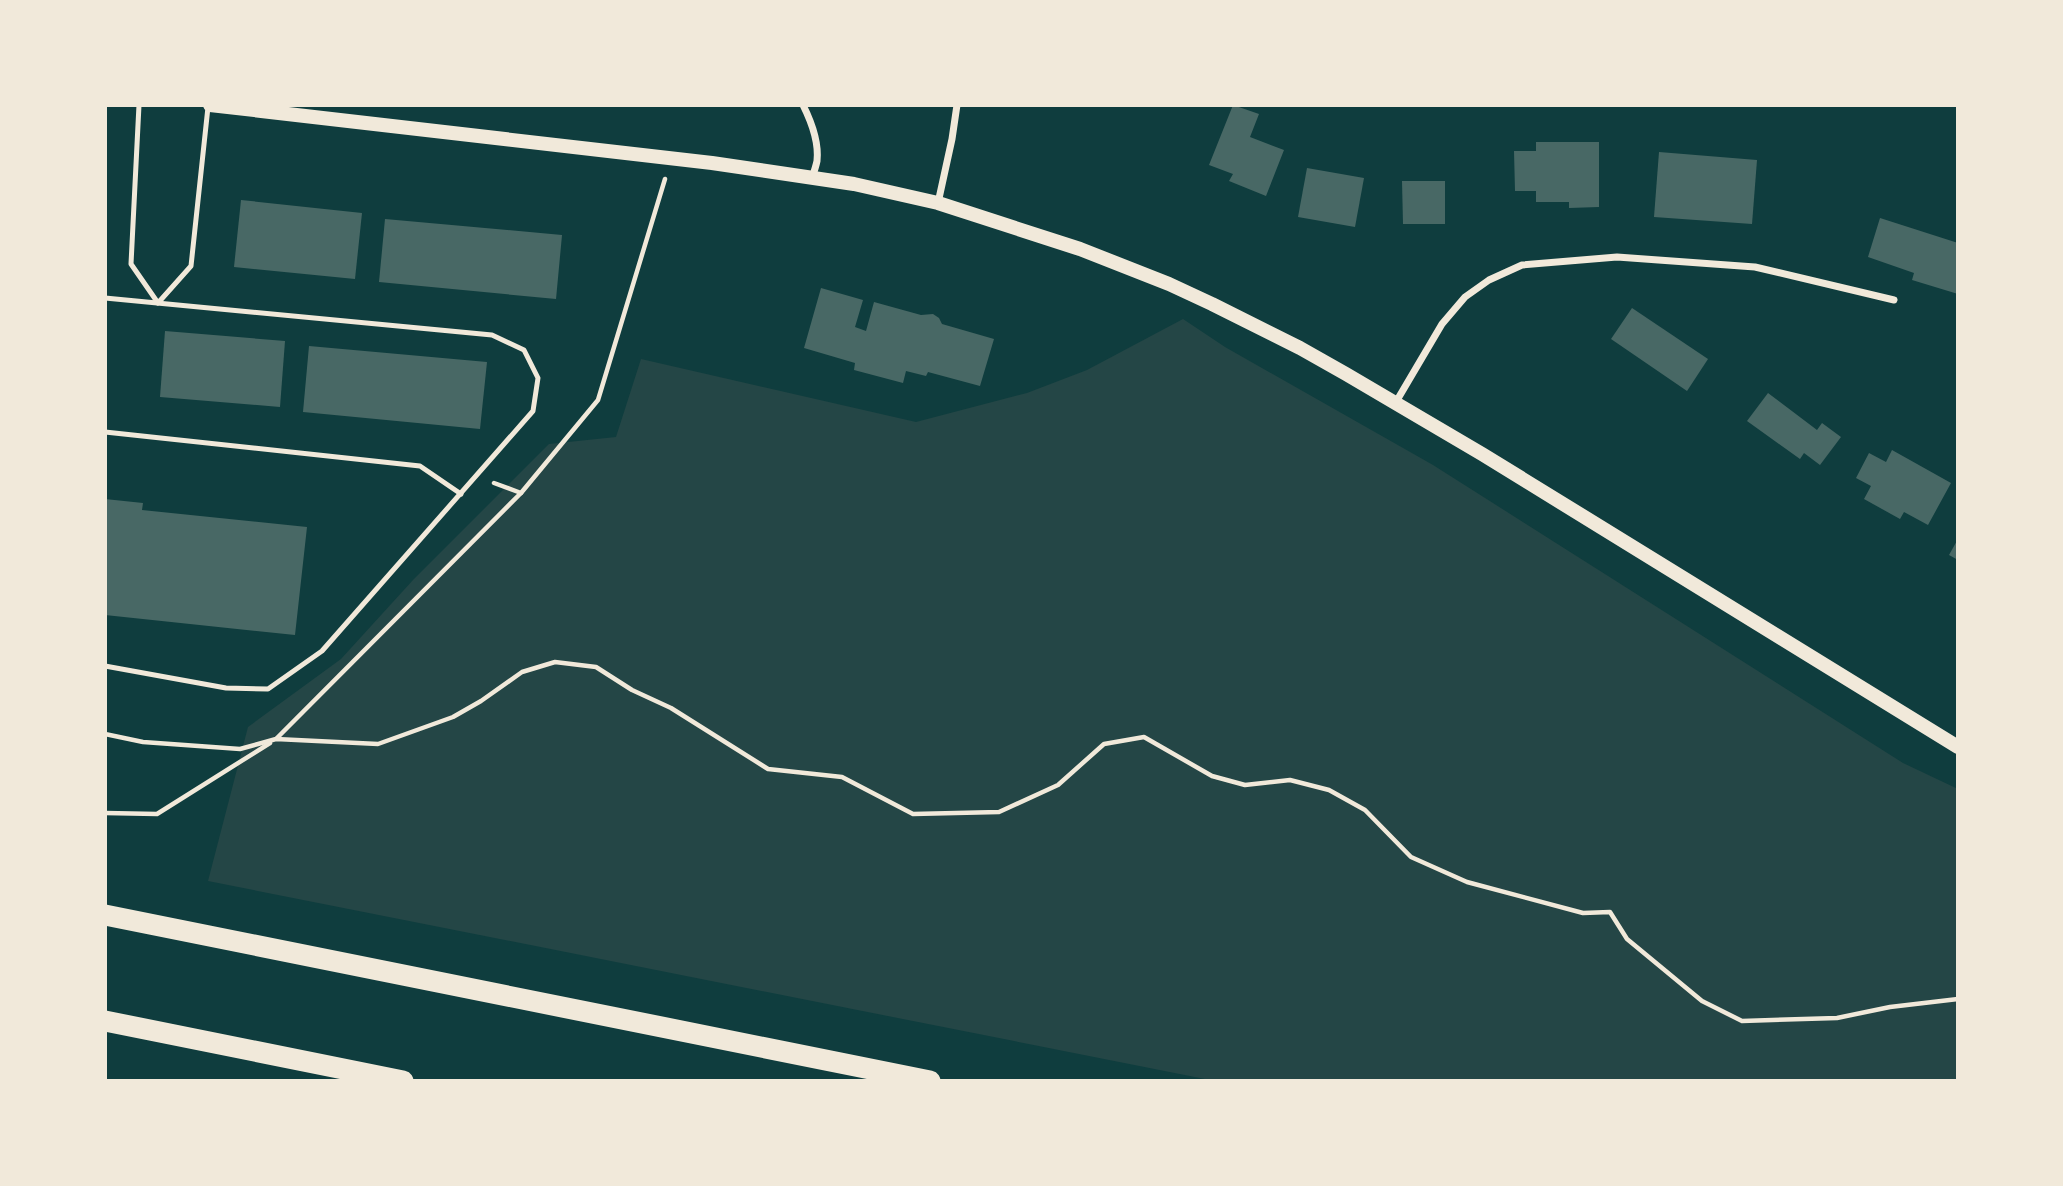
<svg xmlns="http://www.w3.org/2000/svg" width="2063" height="1186" font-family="Karla,sans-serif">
<rect width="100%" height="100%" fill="#0f3d3e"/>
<!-- green -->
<polygon fill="#244646" points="1183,319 1225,347 1433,465 1903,763 1958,789 1958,1081 1215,1081 208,881 248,727 341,659 413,580 549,444 616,437 641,359 916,422 1027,393 1087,370"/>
<!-- building -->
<g fill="#486865">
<polygon points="1233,105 1259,114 1250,137 1284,150 1266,196 1229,181 1233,174 1209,165"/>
<polygon points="1536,142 1599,142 1599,207 1569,208 1569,202 1536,202 1536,191 1515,191 1514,151 1536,151"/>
<polygon points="1659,152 1757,160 1752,224 1654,217"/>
<polygon points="1307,168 1364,178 1355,227 1298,217"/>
<polygon points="1402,181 1445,181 1445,224 1403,224"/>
<polygon points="241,200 362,213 355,279 234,267"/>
<polygon points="1880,218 1958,243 1958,294 1912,280 1914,273 1868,257"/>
<polygon points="385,219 562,235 556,299 379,282"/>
<polygon points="821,288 863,300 855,327 866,331 874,302 921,315 933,314 939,318 942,324 994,339 980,386 928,372 926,376 906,371 903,383 854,370 855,363 804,348"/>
<polygon points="1632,308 1708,359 1687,391 1611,339"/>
<polygon points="165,331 285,341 280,407 160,397"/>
<polygon points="309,346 487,362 480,429 303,412"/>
<polygon points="1768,393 1817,430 1822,423 1841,437 1820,465 1804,453 1800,459 1747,421"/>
<polygon points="1892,450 1951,483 1928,525 1904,512 1900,519 1864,499 1871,486 1856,478 1869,453 1886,462"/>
<polygon points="105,499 143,503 142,510 307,527 295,635 105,615"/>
<polygon points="1958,539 1958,560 1949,555"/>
</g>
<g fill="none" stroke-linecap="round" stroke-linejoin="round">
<!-- path -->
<g stroke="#f1e9da" stroke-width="4.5">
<polyline points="494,483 521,493 598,400 665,179"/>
<polyline points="105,734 143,742 240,749 276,739 378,744 453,717 481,701 522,672 555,662 596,667 632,690 671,708 768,769 842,777 913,814 999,812 1058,785 1104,744 1144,737 1212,776 1245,785 1290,780 1329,790 1365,810 1411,857 1467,882 1583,913 1610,912 1627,939 1702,1001 1742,1021 1837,1018 1890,1007 1958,999"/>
<polyline points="277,738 521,493"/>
<polyline points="105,813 157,814 270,743"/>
</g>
<!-- service -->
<g stroke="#f1e9da" stroke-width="5">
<polyline points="139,105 131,264 158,303 191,266 208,107"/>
<polyline points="105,298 492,335 524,350 538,378 533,411 322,651 268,689 226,688 105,666"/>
<polyline points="105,432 420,466 461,494"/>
</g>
<!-- minor -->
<g stroke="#f1e9da" stroke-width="7">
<path d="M803 105C811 121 819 143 817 161 816 166 814 172 812 178"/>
<polyline points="938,203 952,139 957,105"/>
<polyline points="1396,402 1442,324 1465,297 1489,280 1522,265 1617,257 1755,267 1894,300"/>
</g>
<!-- secondary -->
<polyline stroke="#f1e9da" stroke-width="14" points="210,105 712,163 854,184 938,203 1080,249 1169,284 1212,304 1300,348 1346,374 1482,454 1958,747"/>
<!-- motorway -->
<g stroke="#f1e9da" stroke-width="21">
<polyline points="105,915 930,1081"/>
<polyline points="105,1021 403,1081"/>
</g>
</g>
<!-- border -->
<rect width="2063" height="1186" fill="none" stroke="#f1e9da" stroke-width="214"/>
</svg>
